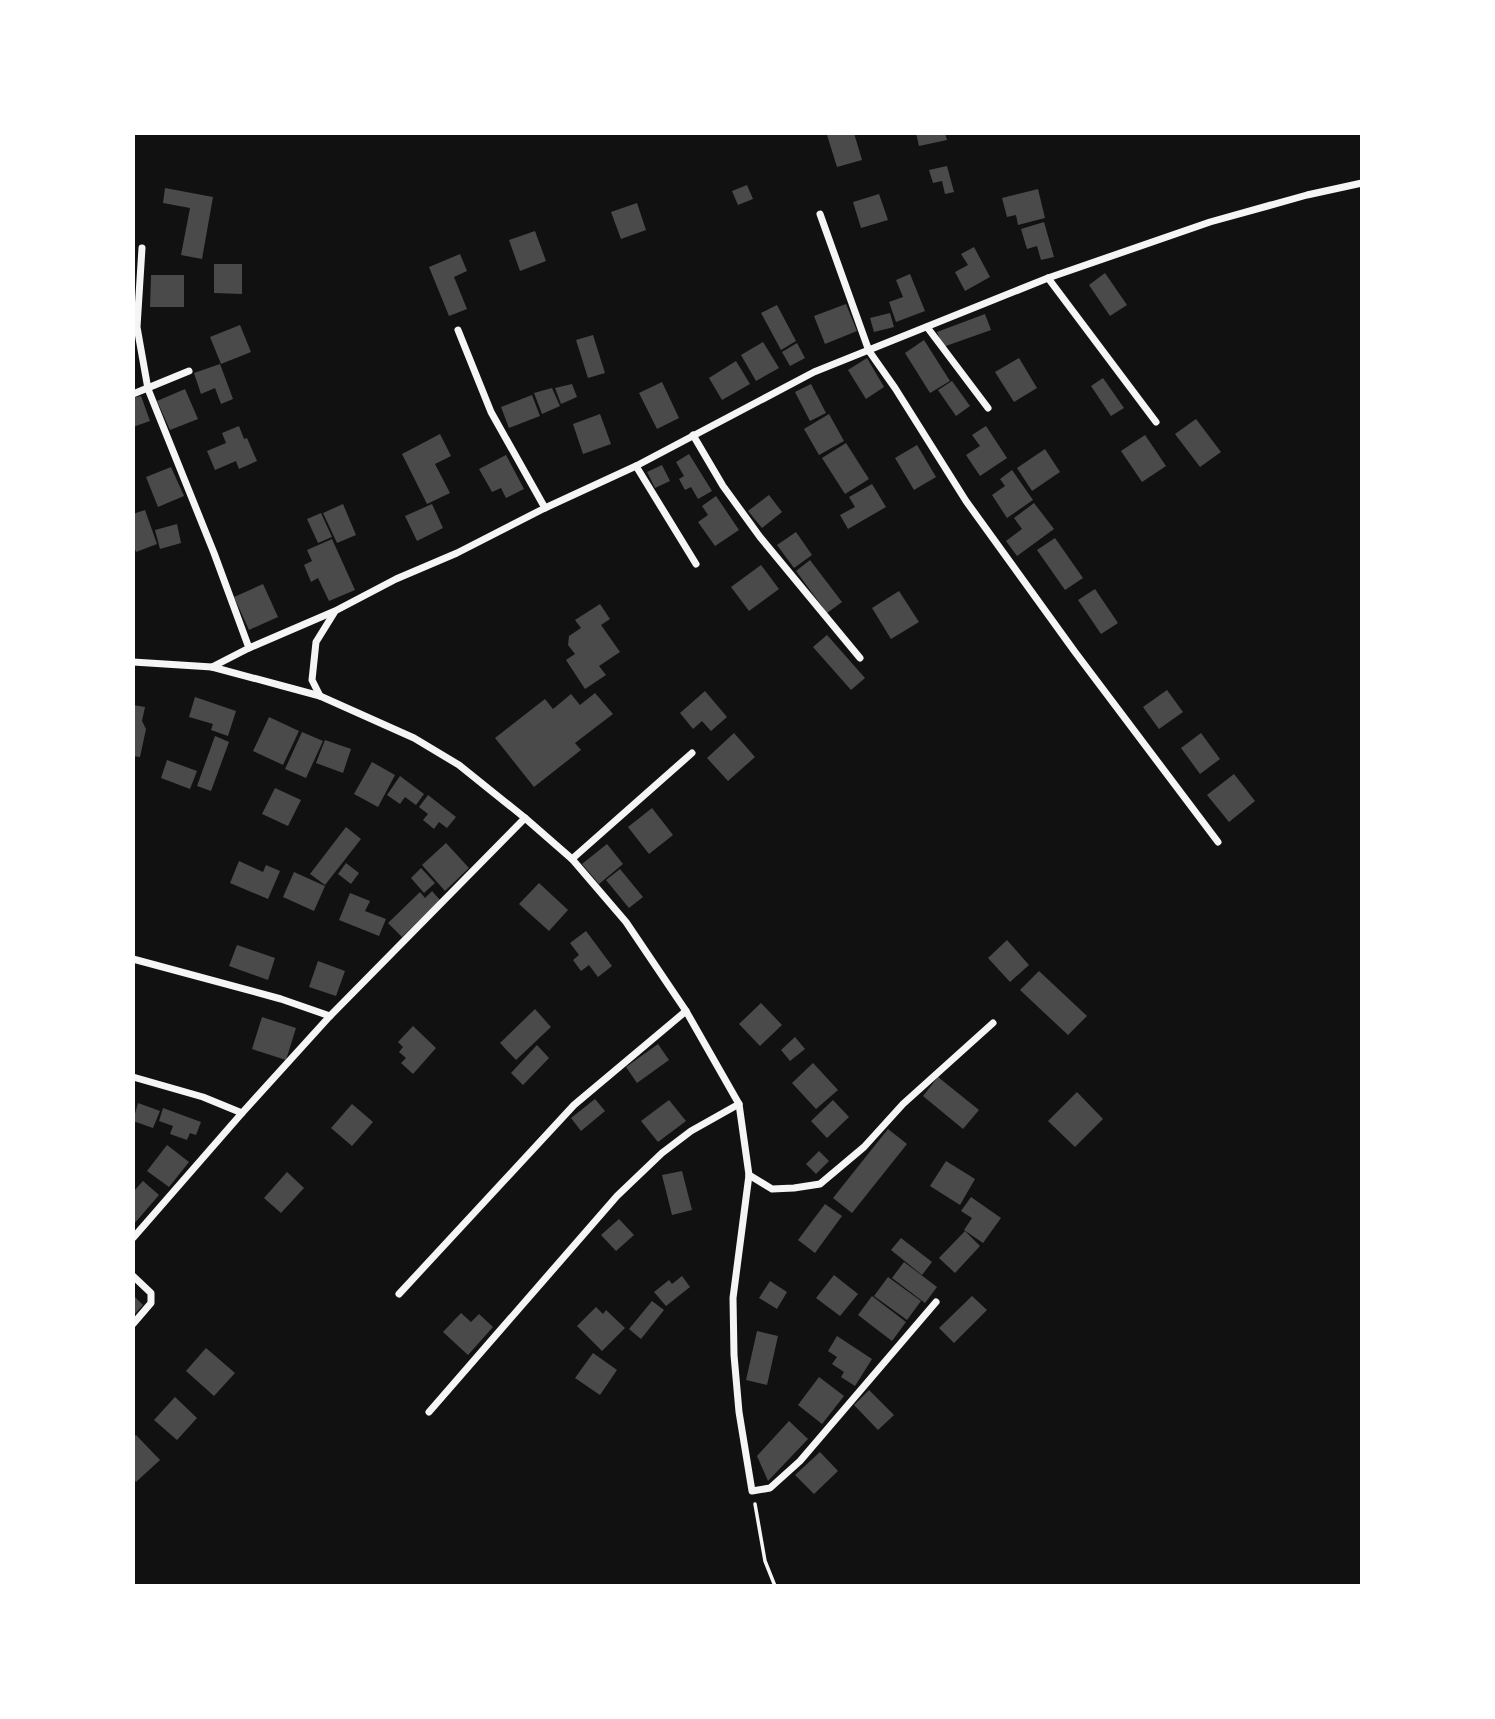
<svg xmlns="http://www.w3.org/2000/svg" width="1495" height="1719" font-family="'DM Sans',sans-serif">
<rect width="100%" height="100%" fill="#111"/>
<!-- building -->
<g fill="#4a4a4a">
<polygon points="833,133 854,133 862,160 837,167 827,135"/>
<polygon points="916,133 945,133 947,140 919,146"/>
<polygon points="947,166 954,192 945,194 942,181 933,183 929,170"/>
<polygon points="747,185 753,199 738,205 732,191"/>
<polygon points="165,188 213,197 202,259 181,255 190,208 163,203"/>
<polygon points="1038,189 1045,218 1018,225 1016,215 1007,217 1002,198"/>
<polygon points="879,194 888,220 861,228 853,202"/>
<polygon points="637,203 646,230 621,239 611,212"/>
<polygon points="1044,222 1054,257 1041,260 1037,246 1027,249 1021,229"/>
<polygon points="535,231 546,261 520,271 509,240"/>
<polygon points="974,247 990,277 965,291 955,272 968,265 961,254"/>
<polygon points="460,254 467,271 454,277 467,309 449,316 429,267"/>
<polygon points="214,264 242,264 242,294 214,293"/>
<polygon points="1105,273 1127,305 1110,316 1089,285"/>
<polygon points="910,274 925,311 896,322 889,302 903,297 896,280"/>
<polygon points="151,275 184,275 184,307 150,307"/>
<polygon points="846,304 857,331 825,344 814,316"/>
<polygon points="777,305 796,341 781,350 761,313"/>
<polygon points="890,313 894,327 874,332 870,318"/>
<polygon points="985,314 991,330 943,347 937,332"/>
<polygon points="240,325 251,352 221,364 210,337"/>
<polygon points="593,335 605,373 588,378 576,340"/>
<polygon points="924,340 950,381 930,393 905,353"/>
<polygon points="763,342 779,368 756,381 741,355"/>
<polygon points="797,343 805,358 790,366 782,352"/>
<polygon points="867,358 884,387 866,399 848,370"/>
<polygon points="1019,358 1037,388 1014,402 995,372"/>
<polygon points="736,361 750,384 722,400 709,378"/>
<polygon points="220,364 233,399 221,404 215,388 201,394 194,373"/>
<polygon points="1103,378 1124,408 1111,416 1091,386"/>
<polygon points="952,381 970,406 956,416 938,390"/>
<polygon points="662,382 679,418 657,429 639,393"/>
<polygon points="572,384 577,397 561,404 555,388"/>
<polygon points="811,384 826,413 810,421 795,392"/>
<polygon points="552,388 560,406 542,414 534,393"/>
<polygon points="185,389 198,419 170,430 157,401"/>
<polygon points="532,395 540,416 509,428 501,407"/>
<polygon points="141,396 150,421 133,427 133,398"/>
<polygon points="600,414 611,444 583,454 573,424"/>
<polygon points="829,414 844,441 819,455 804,429"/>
<polygon points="1196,419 1221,452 1200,467 1175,434"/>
<polygon points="239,426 244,439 247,438 257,461 239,469 236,461 215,470 207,451 226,443 222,433"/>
<polygon points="986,426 1007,458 980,476 966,455 980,446 972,435"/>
<polygon points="440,434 451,456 435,464 450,493 427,504 402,454"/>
<polygon points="1145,435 1166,466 1142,482 1121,451"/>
<polygon points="846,443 869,479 845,494 822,458"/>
<polygon points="917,445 936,477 914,490 895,458"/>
<polygon points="1045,449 1060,472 1032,491 1017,468"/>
<polygon points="689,454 712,491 698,499 691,487 685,490 679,479 684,476 676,462"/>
<polygon points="506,455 524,489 506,498 501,488 492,492 479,469"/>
<polygon points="662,465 670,481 655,488 647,472"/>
<polygon points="171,467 184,496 158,507 146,477"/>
<polygon points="1012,470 1033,500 1007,518 992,495 1005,486 1000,479"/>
<polygon points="872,484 886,507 848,529 840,515 855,507 849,497"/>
<polygon points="769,495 782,512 762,528 748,511"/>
<polygon points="716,496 739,530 715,546 698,522 708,515 702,506"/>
<polygon points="1034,503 1054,529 1017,556 1006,541 1022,529 1014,518"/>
<polygon points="343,504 356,535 337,543 323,513"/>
<polygon points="432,504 443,528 417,541 405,516"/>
<polygon points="145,510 157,544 136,552 133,543 133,514"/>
<polygon points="321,513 332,537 318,543 307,519"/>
<polygon points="177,524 181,543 160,549 155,530"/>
<polygon points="796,532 812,555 794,568 777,545"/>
<polygon points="1055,538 1083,578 1065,590 1037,550"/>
<polygon points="332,539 355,590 329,601 318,578 311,582 304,565 312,561 307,550"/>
<polygon points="810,560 842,602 827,613 796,571"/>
<polygon points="761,565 779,589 749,611 731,587"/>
<polygon points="263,584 278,617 249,630 234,597"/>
<polygon points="1095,589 1118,623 1101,634 1078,600"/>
<polygon points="899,591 919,622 891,639 872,608"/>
<polygon points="600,604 610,619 601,625 620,652 599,666 606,675 585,689 566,660 575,654 568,645 569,636 581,628 575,620"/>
<polygon points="827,635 865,678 851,690 813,647"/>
<polygon points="1167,690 1183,712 1159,729 1143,707"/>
<polygon points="705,691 727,717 711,731 702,721 693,729 680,713"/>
<polygon points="595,693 613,714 575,743 581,750 534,787 495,738 545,699 553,709 571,694 580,705"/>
<polygon points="195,697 236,711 228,736 211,730 213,724 189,717"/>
<polygon points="133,705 145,707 142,721 146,729 140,757 133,756"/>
<polygon points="269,717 299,731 283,765 253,751"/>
<polygon points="302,732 323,741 306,778 285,769"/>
<polygon points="734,733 755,757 728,781 707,758"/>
<polygon points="1201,733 1220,759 1200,774 1181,748"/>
<polygon points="215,736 229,742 211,791 197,786"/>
<polygon points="325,740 351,749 343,773 316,763"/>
<polygon points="167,760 197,771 190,789 161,778"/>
<polygon points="372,762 395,775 378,807 354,794"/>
<polygon points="1234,774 1255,801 1229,822 1207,795"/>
<polygon points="400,776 424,794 416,805 405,797 400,804 387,795"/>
<polygon points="275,788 301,800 288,826 262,814"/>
<polygon points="428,795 456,817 447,828 439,822 434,829 423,820 428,814 419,807"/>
<polygon points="652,808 673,835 649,854 628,827"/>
<polygon points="346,827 361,839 325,885 310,874"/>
<polygon points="446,843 469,868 445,891 422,865"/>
<polygon points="607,844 623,864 599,884 582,864"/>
<polygon points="239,861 263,872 266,865 280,871 268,899 230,883"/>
<polygon points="346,863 359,873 351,884 338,874"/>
<polygon points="421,868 435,883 424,893 411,878"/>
<polygon points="620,869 643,897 629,908 606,880"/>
<polygon points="294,872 325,886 314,911 283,897"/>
<polygon points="539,883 568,910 549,931 519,904"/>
<polygon points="432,891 440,900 402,937 388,923 420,892 425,898"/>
<polygon points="350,893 370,901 365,911 386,919 379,936 339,920"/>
<polygon points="586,931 612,966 598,977 589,965 581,971 573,960 579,955 570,943"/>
<polygon points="1007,940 1029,965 1010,982 988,958"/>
<polygon points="237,945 275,958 268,980 229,966"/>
<polygon points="318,961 345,971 336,996 309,987"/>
<polygon points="1039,971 1087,1016 1068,1035 1020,990"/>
<polygon points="761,1003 782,1025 760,1046 739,1024"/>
<polygon points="535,1009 551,1027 516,1060 500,1043"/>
<polygon points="262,1017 296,1028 286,1060 252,1049"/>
<polygon points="413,1026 436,1048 413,1074 401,1063 406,1058 399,1052 403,1047 398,1042"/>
<polygon points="795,1037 805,1049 790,1061 781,1050"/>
<polygon points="658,1044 669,1060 637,1083 626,1067"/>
<polygon points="537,1045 549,1058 523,1085 511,1073"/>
<polygon points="813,1063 838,1090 816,1109 792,1083"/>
<polygon points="938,1077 979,1110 963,1129 923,1096"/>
<polygon points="1077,1092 1103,1119 1075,1147 1048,1121"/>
<polygon points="595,1099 605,1111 581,1131 571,1118"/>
<polygon points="669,1100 686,1121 658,1142 641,1121"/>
<polygon points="833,1100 849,1117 827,1138 811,1121"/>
<polygon points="138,1103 160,1111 153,1128 133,1121"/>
<polygon points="352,1104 373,1122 352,1146 331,1128"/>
<polygon points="163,1108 201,1122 196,1135 190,1133 187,1140 170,1134 173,1126 159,1121"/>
<polygon points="888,1129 907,1144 852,1213 833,1198"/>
<polygon points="167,1145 189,1162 169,1187 147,1171"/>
<polygon points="819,1151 829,1161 816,1174 806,1164"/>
<polygon points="946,1161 975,1179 960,1205 930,1186"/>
<polygon points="682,1171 692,1210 672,1215 662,1175"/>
<polygon points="287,1172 304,1188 281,1213 264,1198"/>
<polygon points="143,1181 159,1195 133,1225 133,1192"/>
<polygon points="971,1197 1001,1218 983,1243 964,1230 972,1218 961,1211"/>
<polygon points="825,1204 842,1216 815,1253 798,1240"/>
<polygon points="619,1219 634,1235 616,1251 601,1235"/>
<polygon points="965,1231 980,1246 955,1273 939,1258"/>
<polygon points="901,1238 932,1262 922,1275 891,1250"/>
<polygon points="904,1262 937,1287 925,1303 892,1278"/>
<polygon points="834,1275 858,1294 840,1316 816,1298"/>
<polygon points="682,1276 690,1287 666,1306 654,1292 669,1280 672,1284"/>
<polygon points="888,1277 921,1301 907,1320 874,1296"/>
<polygon points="770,1281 787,1292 777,1309 759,1298"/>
<polygon points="133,1295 143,1305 133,1316"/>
<polygon points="872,1296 906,1322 892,1341 858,1315"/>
<polygon points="972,1296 987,1310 954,1343 939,1328"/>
<polygon points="652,1301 664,1310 641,1339 629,1329"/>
<polygon points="596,1307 603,1314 606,1310 625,1328 602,1351 577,1326"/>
<polygon points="461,1313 471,1322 479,1314 493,1327 468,1355 443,1332"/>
<polygon points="757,1331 778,1336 767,1385 746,1380"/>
<polygon points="837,1336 872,1359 855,1386 841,1377 844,1372 832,1364 837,1357 828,1351"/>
<polygon points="206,1348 235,1373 214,1396 186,1371"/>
<polygon points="593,1353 617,1370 600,1395 575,1378"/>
<polygon points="819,1377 844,1396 822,1424 798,1405"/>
<polygon points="869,1390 894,1415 878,1430 854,1405"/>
<polygon points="175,1397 197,1418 177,1440 154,1420"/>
<polygon points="789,1421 808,1439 768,1481 757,1456"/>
<polygon points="136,1435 160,1460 136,1482 133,1478 133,1437"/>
<polygon points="820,1452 838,1471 814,1494 795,1475"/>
</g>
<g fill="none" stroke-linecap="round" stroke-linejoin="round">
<!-- path -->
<polyline stroke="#f5f5f5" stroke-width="3.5" points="755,1504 765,1561 775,1586"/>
<!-- minor -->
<g stroke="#f5f5f5" stroke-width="7">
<polyline points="820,214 869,351 895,388 966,501 1075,652 1218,842"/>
<polyline points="142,248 137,327 148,389 214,553 249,648"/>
<polyline points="1048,278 1156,422"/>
<polyline points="927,327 988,408"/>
<polyline points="458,330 491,412 545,508"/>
<polyline points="133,394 189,371"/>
<polyline points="693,435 723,486 760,537 860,658"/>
<polyline points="636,466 696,564"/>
<polyline points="133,662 212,667 283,686 320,696 414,738 459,765 525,818 572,859 626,922 686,1011 739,1104 749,1175 733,1298 734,1355 739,1412 752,1491 770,1488 800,1461 936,1302"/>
<polyline points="212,667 249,648 335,611 396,579 457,553 545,508 636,466 814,372 1048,278 1210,222 1307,195 1362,183"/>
<polyline points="320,696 312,680 316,642 334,613"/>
<polyline points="572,859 692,753"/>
<polyline points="133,959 281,999 330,1016"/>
<polyline points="133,1077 203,1097 242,1113"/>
<polyline points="749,1175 772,1189 794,1188 820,1184 864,1147 903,1104 993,1023"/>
<polyline points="133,1238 242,1113 330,1016 525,818"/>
<polyline points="133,1276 151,1293 151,1303 133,1324"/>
<polyline points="399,1294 574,1105 686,1011"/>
<polyline points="429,1412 617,1196 662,1153 691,1131 739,1104"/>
</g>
</g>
<!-- border -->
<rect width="1495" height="1719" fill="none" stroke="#ffffff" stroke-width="270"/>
</svg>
